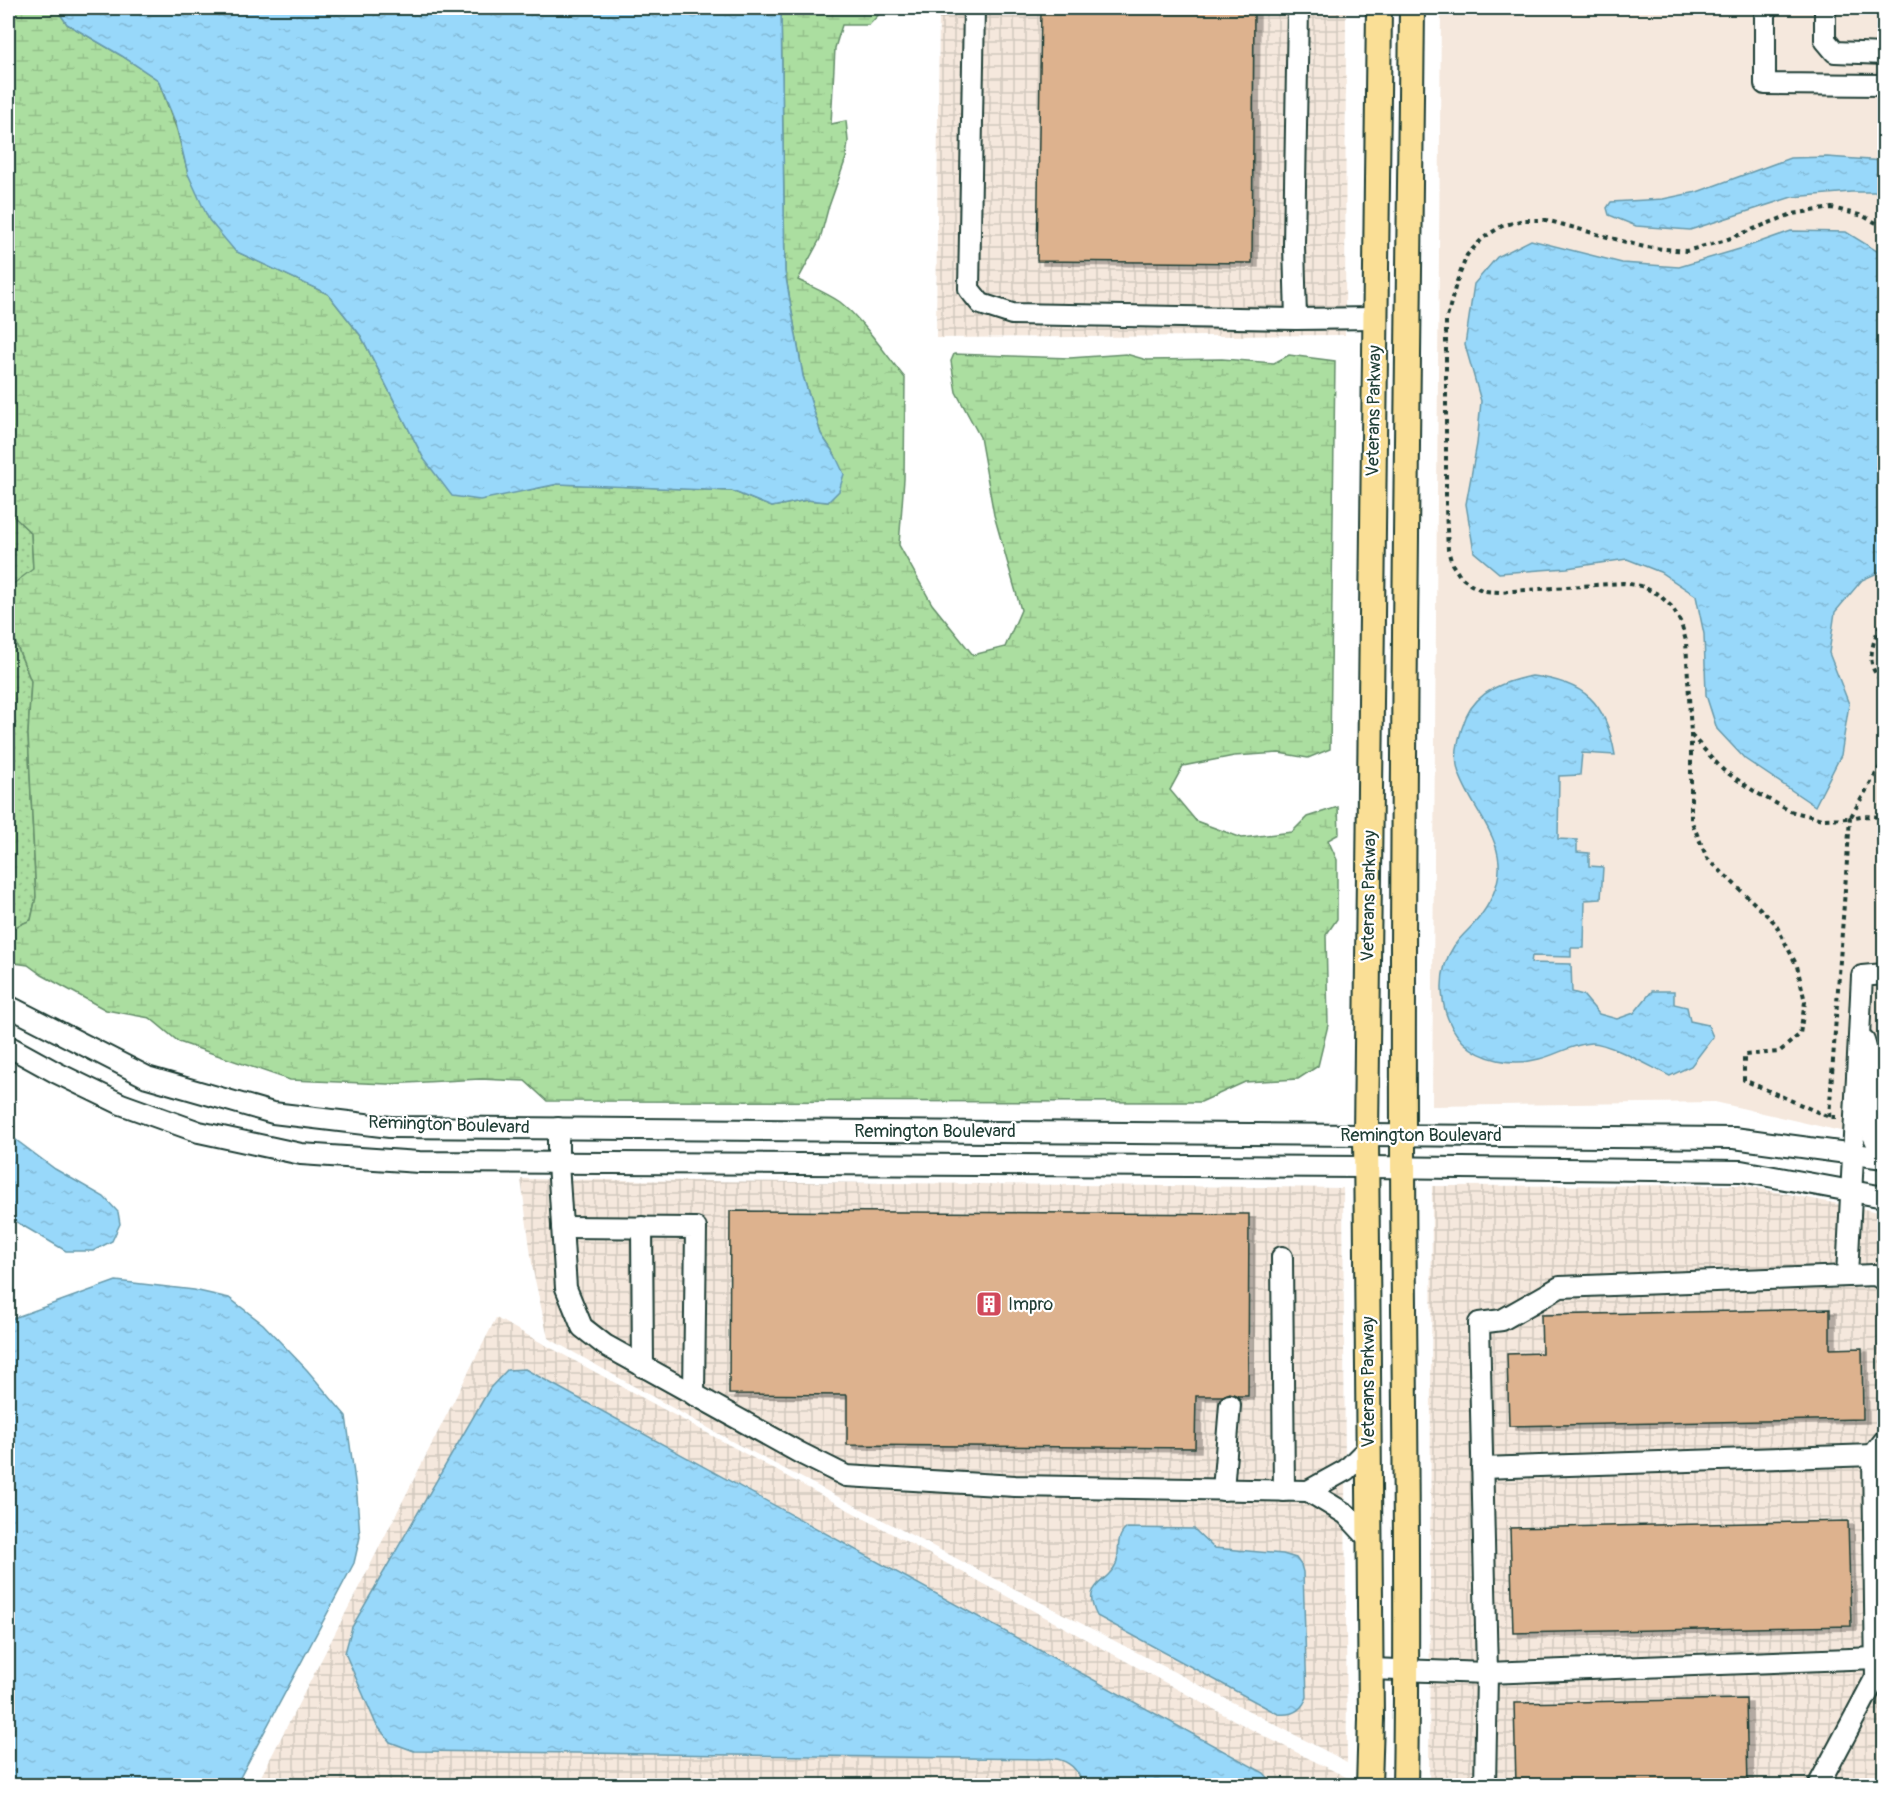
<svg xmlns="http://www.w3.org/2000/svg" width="1892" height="1793" font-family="Pangolin,sans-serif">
<defs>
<pattern id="industrial-grid" width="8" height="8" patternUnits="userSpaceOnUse" patternTransform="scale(1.5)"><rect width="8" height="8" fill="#f5e8dd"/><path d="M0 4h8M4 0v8" fill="none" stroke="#d2c8be"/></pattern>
<pattern id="grass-dots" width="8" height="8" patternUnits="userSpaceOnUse" patternTransform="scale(1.5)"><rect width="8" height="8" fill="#abdea0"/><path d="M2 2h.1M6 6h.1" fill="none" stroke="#93bf8a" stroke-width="1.8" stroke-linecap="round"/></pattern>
<pattern id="wetland-marsh" width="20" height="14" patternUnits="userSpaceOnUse" patternTransform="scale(1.5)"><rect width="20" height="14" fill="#abdea0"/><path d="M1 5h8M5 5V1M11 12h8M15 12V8" fill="none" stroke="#93bf8a"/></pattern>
<pattern id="water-ripples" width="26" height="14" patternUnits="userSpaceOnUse" patternTransform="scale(1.5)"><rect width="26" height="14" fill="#98d8fa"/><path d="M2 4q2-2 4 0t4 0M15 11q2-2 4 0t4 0" fill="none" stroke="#83bad7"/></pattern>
<filter id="shadow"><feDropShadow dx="6" dy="4" stdDeviation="0" flood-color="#0004"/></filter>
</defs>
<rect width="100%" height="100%" fill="#fff"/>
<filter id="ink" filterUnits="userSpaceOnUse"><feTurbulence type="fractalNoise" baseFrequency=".0167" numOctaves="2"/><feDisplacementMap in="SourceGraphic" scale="12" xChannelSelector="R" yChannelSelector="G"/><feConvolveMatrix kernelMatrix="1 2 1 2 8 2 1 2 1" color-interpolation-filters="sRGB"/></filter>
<g filter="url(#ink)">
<!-- built -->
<polygon fill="#f5e8dd" points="1441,8 1884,8 1884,1141 1715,1102 1432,1106"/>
<!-- industrial -->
<g fill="url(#industrial-grid)">
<polygon points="939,8 1346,8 1345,335 936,338"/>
<polygon points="521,1179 1343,1188 1347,1762 735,1443 548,1338 533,1271"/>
<polygon points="1741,1185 1884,1213 1884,1785 1429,1786 1432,1186"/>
<polygon points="496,1318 1256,1732 1354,1781 1353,1786 256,1786 359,1587"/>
</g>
<!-- grass -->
<polygon fill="url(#grass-dots)" stroke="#658e6a" stroke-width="1.5" points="8,511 31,533 33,569 13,636 31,681 28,734 36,897 31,920 8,930"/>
<!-- wetland -->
<path fill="url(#wetland-marsh)" stroke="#658e6a" stroke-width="1.5" d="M8 8H56L67 24 122 56 158 80 177 130 188 174 235 251 328 294 361 336 424 459 524 491 558 484 643 487 732 491 772 507 806 500 828 502 835 455 821 434 803 376 785 272 781 8H885L869 25H842L835 48 831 124 846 121 848 141 846 158 828 209 820 239 798 280C812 287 827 293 840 302 862 319 887 356 905 378L904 479 899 545 932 604 973 655 1005 647 1021 610 994 515 980 437 956 392 951 361 954 354 1070 358 1126 354 1147 360 1222 359 1274 363 1289 355 1335 361 1330 749 1308 758 1279 753 1234 756 1183 766 1170 790 1196 821 1242 838 1292 832 1307 817 1338 807 1339 834 1328 840 1337 860V919L1326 935 1328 1025 1318 1066 1298 1079 1245 1082 1201 1102 547 1101 525 1081 480 1079 388 1084 290 1080 179 1042 150 1018 106 1010 42 975 28 965 8 962V930L31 920 36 897 28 734 31 681 13 636V584L33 569 31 533 8 511Z"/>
<!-- water -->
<g fill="url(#water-ripples)" stroke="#689aab" stroke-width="1.5">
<polygon points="56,8 781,8 785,272 803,376 821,434 835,455 844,474 839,491 828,502 806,500 772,507 732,491 558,484 480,500 452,496 424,459 361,336 328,294 235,251 209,220 188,174 176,124 158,80 122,56 67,24"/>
<polygon points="1827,157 1884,161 1884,192 1851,192 1792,197 1690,230 1636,226 1609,215 1607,208 1611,202 1663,199 1697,192 1790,158"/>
<polygon points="1791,231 1846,232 1877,251 1884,259 1884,570 1862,580 1835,612 1829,653 1849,704 1841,755 1815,806 1745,759 1717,729 1706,695 1704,634 1696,596 1660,572 1627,559 1567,568 1499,573 1474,552 1466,504 1477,444 1481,401 1465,345 1474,284 1497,257 1531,240 1622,263 1679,267 1743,248"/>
<path d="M1532 676C1585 682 1606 702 1615 755L1582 753 1580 775 1559 776 1558 839 1577 840V852L1589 853V866L1603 867 1601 899 1585 900 1584 948H1571V957L1532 956 1531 963 1571 964 1572 992 1583 995 1599 1014 1617 1019 1634 1013 1652 991H1674V1004L1687 1007 1690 1021 1708 1025 1713 1037 1691 1066 1670 1076C1653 1068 1608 1042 1591 1043 1572 1044 1557 1055 1539 1059 1514 1066 1482 1061 1463 1042 1439 1017 1435 974 1454 946 1458 940 1464 934 1469 929 1482 916 1492 901 1497 883 1509 840 1469 808 1458 770 1453 753 1460 732 1466 717 1478 690 1506 681 1532 676Z"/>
<polygon points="8,1134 55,1169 104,1197 118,1212 120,1224 112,1241 93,1251 66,1251 8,1217"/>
<polygon points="116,1281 194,1290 229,1298 263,1324 307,1370 346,1416 357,1496 360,1537 354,1563 236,1785 8,1785 8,1320"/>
<path d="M525 1369 1264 1773 1274 1784 1273 1786 1084 1785C1081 1782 1080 1776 1077 1772 1068 1759 1055 1757 1041 1759L414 1751 390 1742 376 1724 345 1653 352 1627 490 1388 507 1370Z"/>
<path d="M1127 1528 1194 1529 1214 1548 1283 1554 1296 1558 1301 1565 1303 1572 1307 1697C1302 1710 1293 1716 1278 1714L1097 1616C1080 1583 1108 1584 1116 1564 1121 1551 1114 1538 1127 1528Z"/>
</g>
<!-- building -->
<g fill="#ddb28e" stroke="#1f3d34" stroke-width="1.5" filter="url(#shadow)">
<polygon points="1041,8 1254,8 1252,263 1037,261"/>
<polygon points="730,1211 1249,1214 1248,1396 1238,1396 1230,1393 1223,1396 1196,1396 1195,1448 847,1445 847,1395 729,1394"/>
<polygon points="1830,1309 1830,1349 1862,1348 1863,1419 1509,1426 1507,1354 1542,1353 1541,1315"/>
<polygon points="1848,1521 1851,1626 1513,1633 1510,1528"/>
<polygon points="1746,1699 1748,1785 1516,1785 1514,1703"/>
</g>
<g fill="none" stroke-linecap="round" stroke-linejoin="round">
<defs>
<g id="minor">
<polyline points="974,8 969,289 981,304 1012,314 1296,319"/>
<polyline points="1298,8 1294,245 1296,319 1375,318"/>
<polyline points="1765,8 1765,84 1884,85"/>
<polyline points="1825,8 1825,40 1835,52 1884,54"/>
<polyline points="8,1006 147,1077 273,1113 390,1127 1734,1138 1884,1158"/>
<polyline points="1864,1041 1875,1077 1873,1135 1884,1158"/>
<polyline points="8,1046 57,1073 121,1104 199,1132 301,1154 419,1162 1366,1167 1741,1171 1884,1197"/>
<polyline points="558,1128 558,1163 566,1288 582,1327 605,1345 800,1453 846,1476 1015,1486 1308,1491"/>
<polyline points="562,1227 696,1228 694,1395"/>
<polyline points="642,1227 643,1367"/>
<polyline points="1282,1257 1284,1491"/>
<polyline points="1847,1276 1862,976 1884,974"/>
<polyline points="1369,1447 1346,1470 1308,1491 1346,1514 1369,1539"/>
<polyline points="1482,1468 1873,1455"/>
<polyline points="1223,1490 1230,1405"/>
<polyline points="1370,1669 1487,1673 1876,1658"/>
<polyline points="1485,1786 1487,1673 1479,1323 1502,1320 1560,1287 1874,1275 1884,1279"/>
<polyline points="1818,1786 1876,1677 1873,1455 1884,1441"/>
</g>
<g id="major">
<polyline points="1369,1786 1371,1719 1366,1135 1379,8"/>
<path d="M1405 1786C1409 1568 1403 1351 1403 1133 1402 758 1408 383 1412 8"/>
</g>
</defs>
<!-- minor casing -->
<use href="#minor" stroke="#1f3d34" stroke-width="24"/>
<!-- major casing -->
<use href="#major" stroke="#1f3d34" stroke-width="28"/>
<!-- path -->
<g stroke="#1f3d34" stroke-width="4" stroke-dasharray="4.5 4.5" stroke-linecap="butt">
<path d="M1884 617C1878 629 1869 650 1872 664 1873 672 1880 679 1884 686"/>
<polyline points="1691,735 1723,770 1757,793 1790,811 1822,819 1850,818 1884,760"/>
<polyline points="1829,1117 1850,818 1861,816 1884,817"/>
<polyline points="1836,1117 1829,1117 1744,1080 1744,1055 1779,1052 1800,1034 1805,1002 1797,966 1775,923 1707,858 1691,820 1691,734 1686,641 1681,623 1672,607 1658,594 1641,586 1623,583 1499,592 1484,591 1471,585 1460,576 1452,564 1448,550 1446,509 1446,321 1456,284 1467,255 1483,238 1502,226 1523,220 1546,220 1644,247 1686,251 1723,241 1792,214 1832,208 1863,216 1884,227"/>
</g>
<!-- minor -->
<use href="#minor" stroke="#fff" stroke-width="20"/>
<!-- major -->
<use href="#major" stroke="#fadf96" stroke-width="24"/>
</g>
</g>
<!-- icons -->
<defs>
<symbol id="building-square" viewBox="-11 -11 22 22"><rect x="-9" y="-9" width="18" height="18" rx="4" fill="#d1495b" stroke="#fff"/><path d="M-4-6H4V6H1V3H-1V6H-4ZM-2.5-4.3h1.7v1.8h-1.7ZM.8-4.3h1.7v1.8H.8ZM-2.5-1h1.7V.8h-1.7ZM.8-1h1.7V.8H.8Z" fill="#fff"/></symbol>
</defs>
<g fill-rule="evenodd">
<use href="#building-square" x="974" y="1289" width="30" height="30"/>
</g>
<g text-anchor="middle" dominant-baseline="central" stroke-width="4.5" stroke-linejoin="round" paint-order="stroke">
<!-- street labels -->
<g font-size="18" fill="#1f3d34" stroke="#fff">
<text transform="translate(1374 411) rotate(-89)">Veterans Parkway</text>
<text transform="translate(1369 896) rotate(-89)">Veterans Parkway</text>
<text transform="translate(449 1125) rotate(2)">Remington Boulevard</text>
<text x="935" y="1131">Remington Boulevard</text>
<text x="1421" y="1135">Remington Boulevard</text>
<text transform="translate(1368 1382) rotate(-90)">Veterans Parkway</text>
</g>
<!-- poi labels -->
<g font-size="18" fill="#1f3d34" stroke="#fff" text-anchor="start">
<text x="1008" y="1304">Impro</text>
</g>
</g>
<!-- margin -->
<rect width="1892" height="1793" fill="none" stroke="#fff" stroke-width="30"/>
<rect x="15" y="15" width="1862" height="1763" fill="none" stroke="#1f3d34" stroke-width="2" filter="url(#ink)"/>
</svg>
